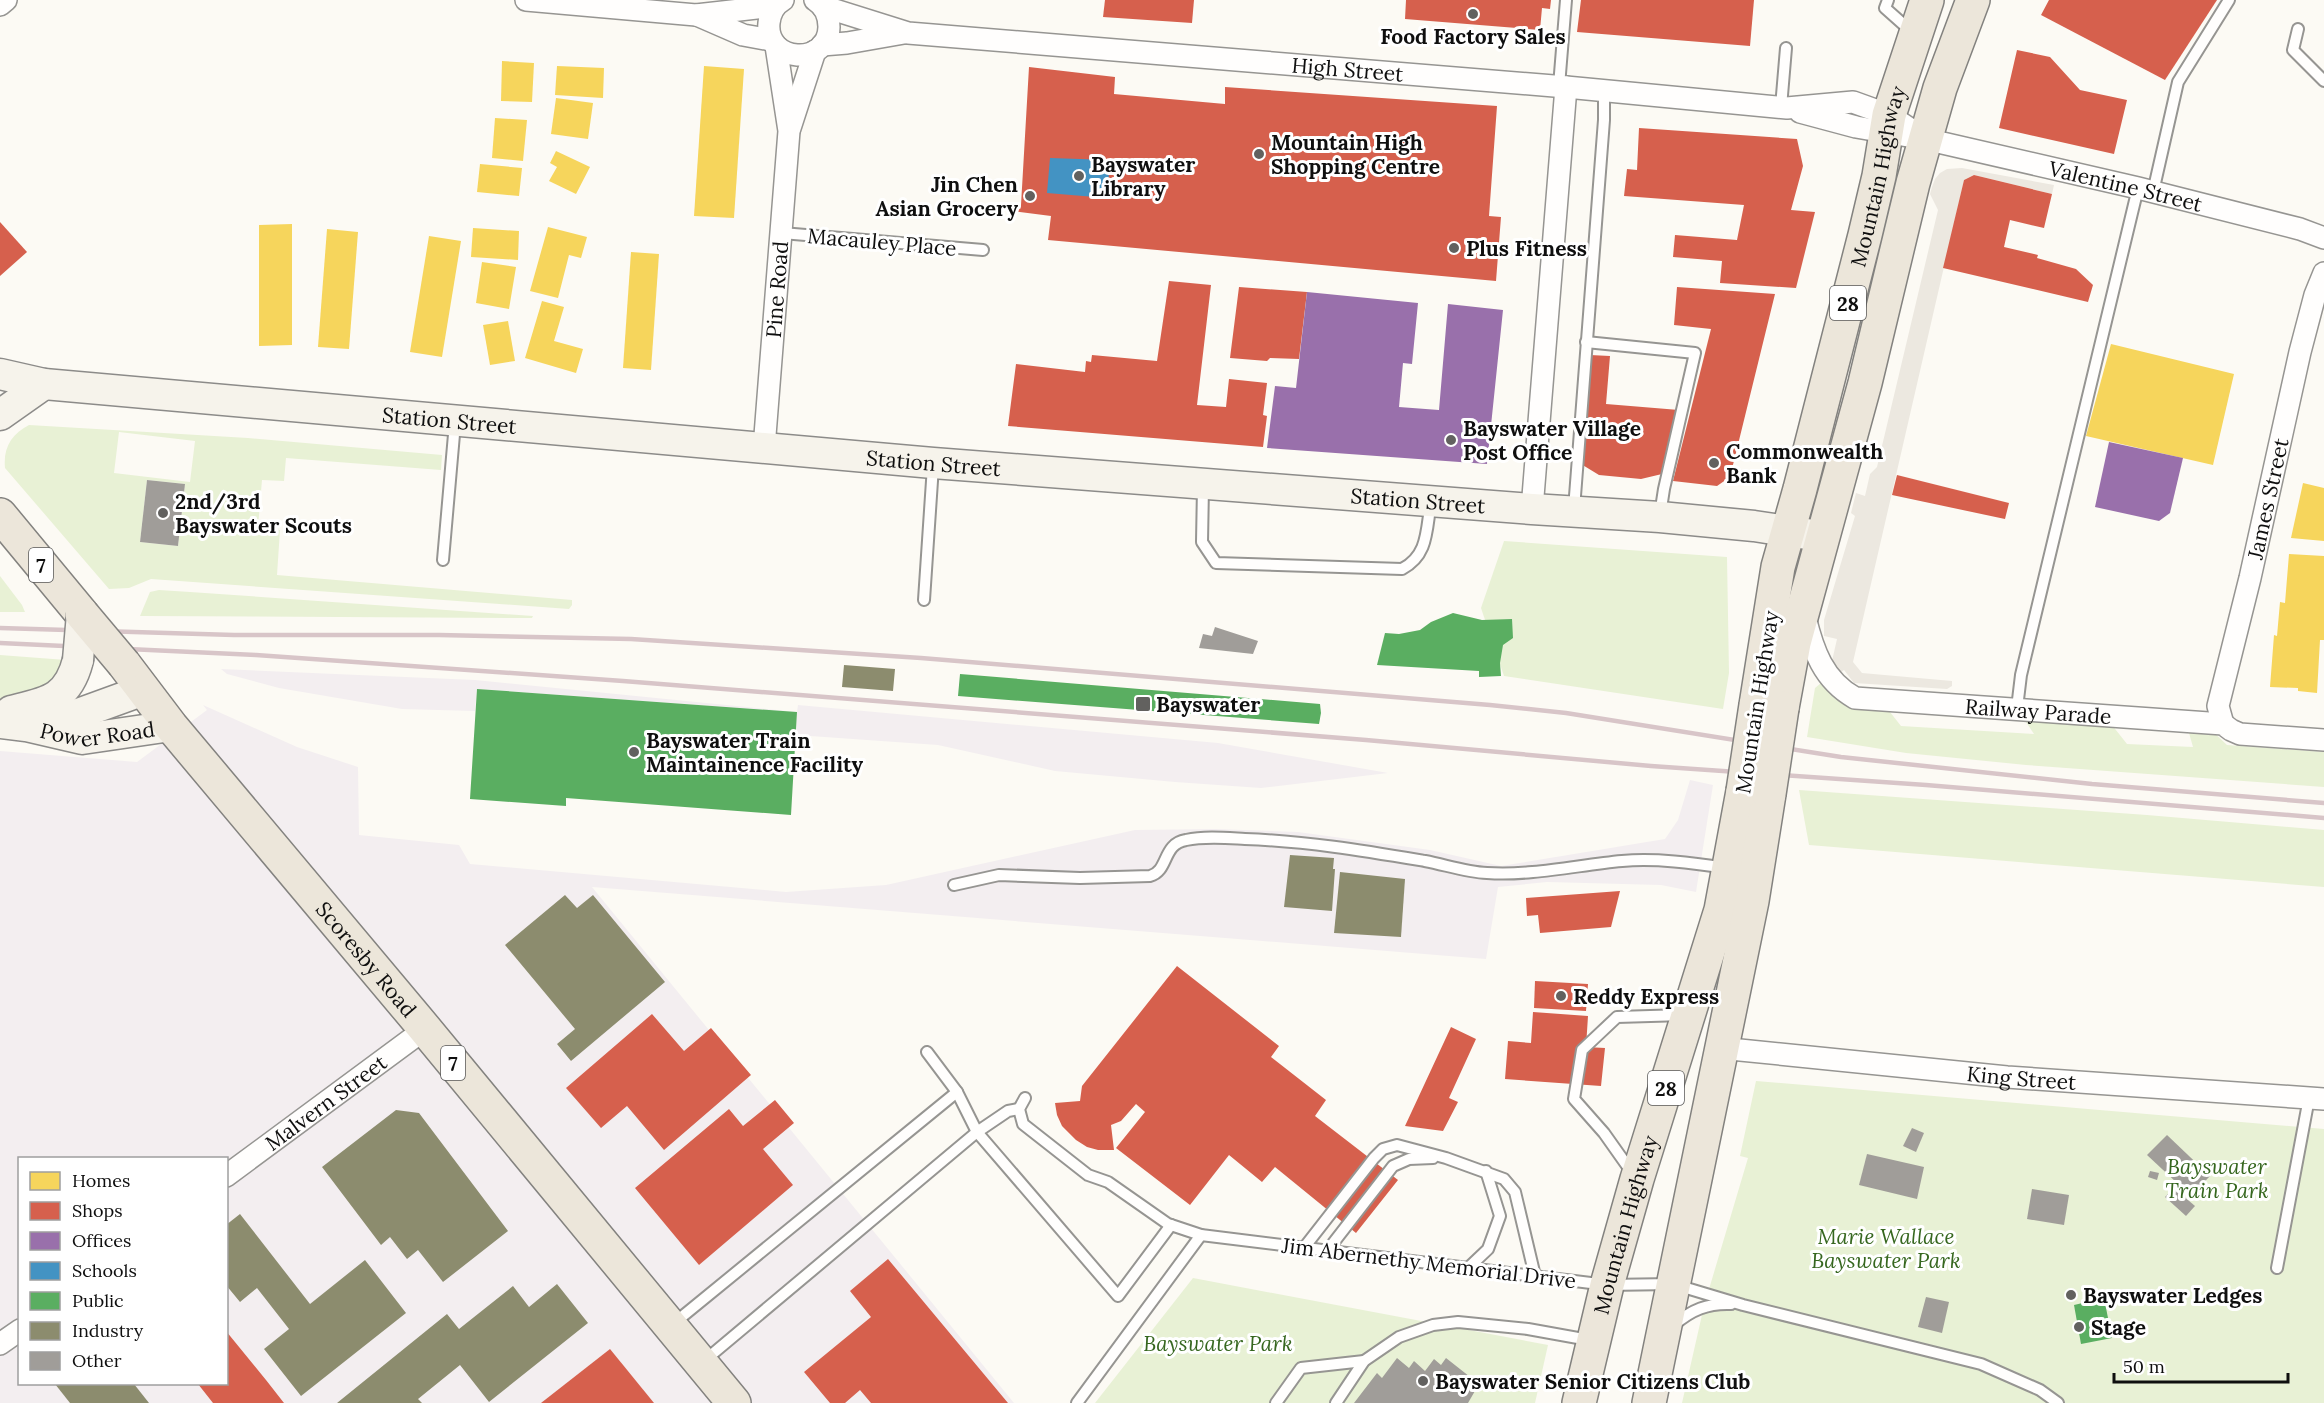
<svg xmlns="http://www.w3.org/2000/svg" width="2324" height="1403" font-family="Lora,serif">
<rect width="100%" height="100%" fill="#fcfaf4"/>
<!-- industrial -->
<g fill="#f3eef0" fill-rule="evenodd">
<polygon points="221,669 475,680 797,712 798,705 1218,743 1388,773 1261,788 1175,782 1055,771 938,745 796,735 797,712 477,689 475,711 402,709 279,688 227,674"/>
<path d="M203 705 297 747 358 767 359 835 459 845 470 864 786 892 886 885 1135 830 1215 829 1298 832 1430 850 1501 866 1665 839 1678 820 1690 780 1713 785 1696 892 1661 885 1547 882 1498 887 1486 959 592 887 1014 1403H0V751L137 762 207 710ZM20 1158H226V1384H20Z"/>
</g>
<!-- green -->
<g fill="#e8f1d5" fill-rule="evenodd">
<path d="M29 425 248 438 442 455 441 470 286 458 284 481 262 480 258 527 280 530 277 575 572 600V605L569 609 151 579 129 588 109 589 5 468C3 447 12 434 29 425ZM119 432 195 441 190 482 114 473ZM147 480 185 484 178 546 140 542Z"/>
<polygon points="1504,541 1727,557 1729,673 1723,709 1504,676 1481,608"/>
<polygon points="0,576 22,605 25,612 0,612"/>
<polygon points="159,590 190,592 533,616 532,618 140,616 150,592"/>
<polygon points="0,655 66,660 54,686 0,702"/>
<polygon points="1821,683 1843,702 1886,707 1901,726 2034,734 2024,719 2112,725 2127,744 2193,747 2189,733 2208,727 2227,745 2324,752 2324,787 2026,765 1906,753 1807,737 1815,688"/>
<polygon points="1799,790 2147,815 2324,830 2324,887 1809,845"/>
<polygon points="1756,1081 2324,1129 2324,1403 1682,1403 1704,1306 1748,1158 1740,1156"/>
<polygon points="1193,1278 1548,1345 1535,1403 1095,1403"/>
</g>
<!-- plaza -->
<polygon fill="#ece8e0" points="1962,168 2054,185 2052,194 1974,175 1964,180 1853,662 1862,673 1952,681 1952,686 1947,689 1854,683 1844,670 1837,675 1828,663 1832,661 1837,639 1824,636 1824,620 1855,516 1851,513 1856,493 1865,496 1870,474 1877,467 1938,210 1930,194 1932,187 1935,179 1940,173 1947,169"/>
<!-- homes -->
<g fill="#f6d55c">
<polygon points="502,61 534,63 532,102 501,101"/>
<polygon points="557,66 604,68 603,98 555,95"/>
<polygon points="704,66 744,69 734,218 694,216"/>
<polygon points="556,98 593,103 588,139 551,134"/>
<polygon points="495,118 527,120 523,161 492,158"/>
<polygon points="556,151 590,167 576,194 549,181 557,167 550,163"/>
<polygon points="480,164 522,168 519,196 477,192"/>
<polygon points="292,224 292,345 259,346 259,225"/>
<polygon points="548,227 587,237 581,258 569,255 558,298 530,291"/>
<polygon points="473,228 519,231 518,260 471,257"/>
<polygon points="327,229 358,232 349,349 318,347"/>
<polygon points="429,236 461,241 442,357 410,352"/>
<polygon points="631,252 659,254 651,370 623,368"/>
<polygon points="482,262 516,267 509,309 476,303"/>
<polygon points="542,301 564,307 554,341 583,349 576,373 525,358"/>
<polygon points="508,321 515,361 490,365 483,325"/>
<polygon points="2111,344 2234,374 2213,465 2086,436"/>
<polygon points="2303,483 2324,488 2324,541 2291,538"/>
<polygon points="2289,554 2324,556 2324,640 2320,640 2317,693 2298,691 2298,688 2270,687 2274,635 2277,636 2280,602 2285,603"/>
</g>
<!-- shops -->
<g fill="#d6604d">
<polygon points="1105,0 1194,0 1192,23 1103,17"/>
<polygon points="1406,0 1551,0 1550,9 1542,8 1540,30 1405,19"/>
<polygon points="1581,0 1754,0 1750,46 1577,32"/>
<polygon points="2049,0 2217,0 2165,80 2041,15"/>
<polygon points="2017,50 2050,57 2080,90 2127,100 2114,154 1999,128"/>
<polygon points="1029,67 1115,77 1114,94 1225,104 1225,87 1497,106 1489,216 1501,217 1496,281 1048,240 1051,216 1005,210 1005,203 1021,205"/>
<polygon points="1639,128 1797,139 1803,166 1791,210 1815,212 1796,288 1720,283 1722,261 1673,257 1675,235 1737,240 1744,205 1624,196 1627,169 1637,170"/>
<polygon points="1974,175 2052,194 2044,228 2010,220 2004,247 2038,255 2037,258 2076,269 2093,285 2088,302 1943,268 1964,180"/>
<polygon points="0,222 27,252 0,276"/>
<polygon points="1169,281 1211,285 1197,405 1226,407 1229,379 1267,383 1263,415 1267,416 1263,447 1008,426 1016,364 1085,372 1086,361 1091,362 1092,355 1157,361"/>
<polygon points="1239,287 1307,292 1299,359 1270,358 1267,361 1230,358"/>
<polygon points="1677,287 1775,294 1730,477 1717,486 1673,481 1711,329 1674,325"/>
<polygon points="1590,355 1610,356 1606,404 1679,410 1662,474 1641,479 1599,475 1581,464"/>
<polygon points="1897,475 2009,503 2005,519 1892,495"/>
<polygon points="1620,891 1611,927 1540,933 1538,915 1527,916 1526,898"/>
<polygon points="1177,966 1279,1046 1271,1057 1326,1100 1315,1116 1398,1180 1356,1233 1275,1167 1262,1182 1229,1155 1190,1205 1116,1148 1145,1112 1136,1104 1121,1121 1111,1125 1114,1150 1098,1150 1087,1147 1076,1140 1062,1126 1057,1115 1055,1103 1080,1101 1082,1086"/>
<polygon points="1535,981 1588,984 1586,1011 1534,1008"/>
<polygon points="1533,1012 1588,1016 1586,1047 1605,1048 1601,1086 1505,1079 1508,1041 1531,1043"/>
<polygon points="652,1014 684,1051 711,1028 751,1075 664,1150 627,1106 601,1128 566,1088"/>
<polygon points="1451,1027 1476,1039 1449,1098 1458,1102 1443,1131 1405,1126"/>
<polygon points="775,1100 794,1123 763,1149 793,1185 699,1265 635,1188 729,1109 743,1126"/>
<polygon points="888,1259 1008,1403 871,1403 860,1390 845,1403 830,1403 804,1372 871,1317 850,1291"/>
<polygon points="226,1331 266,1380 284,1403 213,1403 198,1384 226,1384"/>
<polygon points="610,1349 654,1403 541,1403"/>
</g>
<!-- offices -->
<g fill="#9970ab">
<polygon points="1307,292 1418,303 1412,364 1403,363 1399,407 1439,410 1448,304 1503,310 1487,464 1267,448 1275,386 1296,388"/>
<polygon points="2109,442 2183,458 2170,513 2159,521 2095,507"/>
</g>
<!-- schools -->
<polygon fill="#4393c3" points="1050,158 1110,160 1107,198 1047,193"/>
<!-- public -->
<g fill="#5aae61">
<polygon points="1453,613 1482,620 1512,619 1513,638 1503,645 1500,663 1501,676 1479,677 1479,671 1377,665 1385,633 1399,634 1420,630 1431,622"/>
<polygon points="960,674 1320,704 1321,713 1319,724 958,696"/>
<polygon points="477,689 797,712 791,815 566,798 566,806 470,799"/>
<polygon points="2104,1298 2112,1338 2081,1344 2074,1305"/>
</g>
<!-- industry -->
<g fill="#8c8c6e">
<polygon points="844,665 895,669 893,691 842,687"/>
<polygon points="1290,855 1334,858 1333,869 1335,869 1332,911 1284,907"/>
<polygon points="1340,872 1405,879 1401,937 1334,933"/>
<polygon points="565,895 577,908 593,895 665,982 571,1061 557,1044 575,1029 505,945"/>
<polygon points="396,1110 419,1113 508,1231 443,1282 418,1250 407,1259 390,1237 381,1245 322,1167"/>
<polygon points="240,1214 310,1304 365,1260 406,1313 301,1396 264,1349 289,1329 257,1288 240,1302 226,1285 226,1225"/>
<polygon points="557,1284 588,1323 489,1402 460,1365 418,1399 422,1403 337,1403 447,1314 459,1329 513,1286 529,1307"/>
<polygon points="55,1384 134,1384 149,1403 70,1403"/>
</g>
<!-- building -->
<g fill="#a09d99">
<polygon points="147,480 185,484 178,546 140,542"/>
<polygon points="1215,627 1258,641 1253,654 1199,648 1203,634 1212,636"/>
<polygon points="1912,1128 1924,1133 1916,1152 1903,1146"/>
<polygon points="2167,1135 2210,1176 2191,1196 2147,1155"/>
<polygon points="1867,1154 1924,1167 1917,1199 1859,1185"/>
<polygon points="2150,1171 2159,1173 2157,1180 2148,1177"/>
<polygon points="2174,1188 2195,1206 2186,1216 2165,1197"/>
<polygon points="2032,1189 2069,1195 2064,1225 2027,1219"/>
<polygon points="1926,1297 1949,1302 1942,1333 1918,1327"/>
<polygon points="1397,1358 1409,1368 1414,1361 1425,1371 1434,1359 1441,1365 1446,1358 1479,1384 1468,1403 1354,1403 1377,1373 1382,1378"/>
</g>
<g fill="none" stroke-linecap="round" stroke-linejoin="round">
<defs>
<g id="lane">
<polyline points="1888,0 1885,8 1912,32"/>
<polyline points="2298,29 2293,50 2324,81"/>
<polyline points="1559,86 1566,0"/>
<polyline points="1781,107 1786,48"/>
<polyline points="2153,192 2178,82 2229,0"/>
<polyline points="782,233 983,250"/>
<polyline points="1586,342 1695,353 1664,489 1660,515"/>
<path d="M1203 487 1202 542 1216 563 1402 569C1429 555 1426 529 1431 502"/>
<polyline points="1574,509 1604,120 1604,90"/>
<polyline points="443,560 455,423"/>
<polyline points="924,600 933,466"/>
<polyline points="2017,708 2021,675 2138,188"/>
<path d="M954 885 999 875 1080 878 1150 876C1169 871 1162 844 1186 840 1205 836 1226 838 1245 839 1306 841 1365 851 1425 861 1446 865 1466 872 1487 873 1532 876 1578 865 1622 861 1656 858 1693 863 1726 868"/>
<polyline points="927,1052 957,1092 977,1132 1118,1296 1171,1225"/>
<polyline points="1025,1098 1019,1109 1023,1124 1088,1175 1108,1182 1168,1224 1201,1235 1607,1285 1673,1284 1743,1305 1981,1364 2040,1390 2058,1403"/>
<polyline points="1633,1174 1604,1133 1574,1099 1582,1050 1617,1017 1684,1015"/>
<polyline points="1303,1249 1374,1158 1383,1149 1397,1145 1446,1158 1504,1179 1515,1192 1535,1276"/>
<polyline points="1327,1251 1393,1166 1409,1159 1433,1158"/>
<polyline points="1468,1268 1488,1249 1500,1216 1486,1171"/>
<polyline points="2277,1268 2309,1098"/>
<polyline points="673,1324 957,1092"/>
<path d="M1674 1325C1691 1310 1708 1303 1731 1304"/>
<polyline points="704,1361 977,1132 1008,1111 1019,1109"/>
<polyline points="1077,1403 1201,1235"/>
<polyline points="1276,1403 1301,1368 1364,1361"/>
<polyline points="1336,1403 1364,1361 1399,1337 1433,1325 1458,1322 1528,1329 1589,1340"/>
</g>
<g id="street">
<polyline points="526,0 696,15 775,6"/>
<path d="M783 0C774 5 770 13 769 23 765 63 828 67 829 27 829 16 825 6 815 0"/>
<polyline points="0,5 6,0"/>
<path id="s1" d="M822 6 908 33 1566 87 1787 108 1853 102 1889 115 1925 139"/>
<polyline points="697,15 743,35 771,40"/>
<polyline points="822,45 847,43 904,33"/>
<path id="s2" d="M1800 112 1856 127 1925 139 2138 188 2300 229 2324 238"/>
<polyline points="790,128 815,51"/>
<path id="s3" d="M764 448 789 131 776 46"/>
<polyline points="1532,509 1566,87"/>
<path id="s4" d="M1805 617C1813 650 1823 680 1855 698L2223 724 2231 730 2240 734 2324 740"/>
<path id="s5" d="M2223 724 2218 706 2250 578 2300 352 2315 295 2324 273"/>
<path id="s6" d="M1720 1048 2007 1077 2324 1099"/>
<path id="s7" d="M226 1176 425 1029"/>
<polyline points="0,1344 20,1330"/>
</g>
<g id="secondary">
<path id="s8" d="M0 374 44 384 933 463 1532 509 1660 517 1754 526 1813 535"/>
<polyline points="0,415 44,384"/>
<path d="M11 711C47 702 68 700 78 660"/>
<path id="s9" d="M0 723 26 726 82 739 171 726"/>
<polyline points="35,724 67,718 144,690"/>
</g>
<g id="primary">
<polyline points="0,515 82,614"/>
<path id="s10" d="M124 664 171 726 416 1018 734 1403"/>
<path id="s11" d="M1756 705 1778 567 1800 489 1865 235 1879 176 1889 115 1927 0"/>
<polyline points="1782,708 1794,643 1865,383 1913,183 1940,88 1973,0"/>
<path id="s12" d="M1579 1403 1607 1285 1637 1179 1721 910 1743 791"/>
<polyline points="1649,1403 1752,901 1769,794"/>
</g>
</defs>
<!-- lane casing -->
<use href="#lane" stroke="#969592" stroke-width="14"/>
<!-- street casing -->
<use href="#street" stroke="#969592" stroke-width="24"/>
<!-- secondary casing -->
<use href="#secondary" stroke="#8c8b89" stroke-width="33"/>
<!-- primary casing -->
<use href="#primary" stroke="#83827f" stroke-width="36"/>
<!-- lane -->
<use href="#lane" stroke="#fffefd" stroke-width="10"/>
<!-- street -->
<use href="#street" stroke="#fffefd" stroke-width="21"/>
<!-- secondary -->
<use href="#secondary" stroke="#f6f3eb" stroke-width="30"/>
<!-- primary -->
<use href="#primary" stroke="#ece6da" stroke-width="33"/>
<!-- rail -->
<g stroke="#d8c5c8" stroke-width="4.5">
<polyline points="0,628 234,635 439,635 631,639 921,658 1490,705 1566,713 1841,757 2092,784 2324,803"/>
<polyline points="0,643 256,655 623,681 1366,740 1651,766 1926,785 2324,818"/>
</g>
<defs>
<polyline id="secondary-bridge" points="78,660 82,614"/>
<g id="primary-bridge">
<polyline points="82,614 124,664"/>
<polyline points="1743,791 1756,705"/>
<polyline points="1769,794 1782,708"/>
</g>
</defs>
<!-- secondary-bridge casing -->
<use href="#secondary-bridge" stroke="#8c8b89" stroke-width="33" stroke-linecap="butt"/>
<!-- primary-bridge casing -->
<use href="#primary-bridge" stroke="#83827f" stroke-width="36" stroke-linecap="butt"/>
<!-- secondary-bridge -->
<use href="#secondary-bridge" stroke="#f6f3eb" stroke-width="30"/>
<!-- primary-bridge -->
<use href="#primary-bridge" stroke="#ece6da" stroke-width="33"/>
</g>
<!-- markers -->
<g fill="#62615f" stroke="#fff" stroke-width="2">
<circle cx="1473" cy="14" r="6"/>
<circle cx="1259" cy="154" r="6"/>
<circle cx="1079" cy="176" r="6"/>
<circle cx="1030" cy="196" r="6"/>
<circle cx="1454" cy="248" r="6"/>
<circle cx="1451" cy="440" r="6"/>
<circle cx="1714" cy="463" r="6"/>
<circle cx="163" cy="513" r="6"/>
<rect x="1135" y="696" width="16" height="16" rx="3"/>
<circle cx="634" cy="752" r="6"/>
<circle cx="1561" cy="996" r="6"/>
<circle cx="2071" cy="1295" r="6"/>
<circle cx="2079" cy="1327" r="6"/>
<circle cx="1423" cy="1381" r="6"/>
</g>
<g text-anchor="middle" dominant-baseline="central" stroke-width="6" stroke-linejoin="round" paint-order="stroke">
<!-- shield labels -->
<g fill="#fff" stroke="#575757" stroke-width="1.5">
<rect x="1830" y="286" width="36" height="34" rx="4.5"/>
<rect x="29" y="548" width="24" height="34" rx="4.5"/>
<rect x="441" y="1046" width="24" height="34" rx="4.5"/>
<rect x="1648" y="1071" width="36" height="34" rx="4.5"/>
</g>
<g font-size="20" font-weight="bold" fill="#0f0f0f">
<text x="1848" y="303">28</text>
<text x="41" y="565">7</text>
<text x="453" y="1063">7</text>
<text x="1666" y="1088">28</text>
</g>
<!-- poi labels -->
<g font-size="21" font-weight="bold" fill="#0f0f0f" stroke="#fff" text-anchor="start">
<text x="1473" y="36" text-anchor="middle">Food Factory Sales</text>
<text x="1271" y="142">Mountain High<tspan x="1271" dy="24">Shopping Centre</tspan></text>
<text x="1091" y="164">Bayswater<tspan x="1091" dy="24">Library</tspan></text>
<text x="1018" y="184" text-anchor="end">Jin Chen<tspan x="1018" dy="24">Asian Grocery</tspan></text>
<text x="1466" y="248">Plus Fitness</text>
<text x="1463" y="428">Bayswater Village<tspan x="1463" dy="24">Post Office</tspan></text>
<text x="1726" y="451">Commonwealth<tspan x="1726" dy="24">Bank</tspan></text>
<text x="175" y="501">2nd/3rd<tspan x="175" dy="24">Bayswater Scouts</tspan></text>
<text x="1156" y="704">Bayswater</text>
<text x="646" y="740">Bayswater Train<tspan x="646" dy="24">Maintainence Facility</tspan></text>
<text x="1573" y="996">Reddy Express</text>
<text x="2083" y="1295">Bayswater Ledges</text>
<text x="2091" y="1327">Stage</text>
<text x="1435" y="1381">Bayswater Senior Citizens Club</text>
</g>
<!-- street labels -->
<g font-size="21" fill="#0f0f0f" stroke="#fff">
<text stroke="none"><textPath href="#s1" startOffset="531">High Street</textPath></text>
<text stroke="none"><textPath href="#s11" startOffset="543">Mountain Highway</textPath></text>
<text stroke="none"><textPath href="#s2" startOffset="334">Valentine Street</textPath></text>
<text transform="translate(882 242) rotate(5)">Macauley Place</text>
<text stroke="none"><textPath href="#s3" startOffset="159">Pine Road</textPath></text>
<text stroke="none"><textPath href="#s8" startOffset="452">Station Street</textPath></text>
<text stroke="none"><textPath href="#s8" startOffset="938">Station Street</textPath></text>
<text stroke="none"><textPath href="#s5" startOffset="232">James Street</textPath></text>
<text stroke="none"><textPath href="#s8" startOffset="1424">Station Street</textPath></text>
<text transform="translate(1757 702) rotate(-81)">Mountain Highway</text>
<text stroke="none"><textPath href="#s4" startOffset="282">Railway Parade</textPath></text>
<text stroke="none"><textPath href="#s9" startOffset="99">Power Road</textPath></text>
<text stroke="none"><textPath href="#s10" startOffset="382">Scoresby Road</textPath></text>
<text stroke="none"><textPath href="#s6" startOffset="303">King Street</textPath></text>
<text stroke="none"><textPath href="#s7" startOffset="124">Malvern Street</textPath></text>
<text stroke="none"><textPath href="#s12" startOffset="184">Mountain Highway</textPath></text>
<text transform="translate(1429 1263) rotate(7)">Jim Abernethy Memorial Drive</text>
</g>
<!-- park labels -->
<g font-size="21" font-style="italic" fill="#36671f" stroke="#fff">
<text x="2217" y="1166">Bayswater<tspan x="2217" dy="24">Train Park</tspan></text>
<text x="1886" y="1236">Marie Wallace<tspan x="1886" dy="24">Bayswater Park</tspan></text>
<text x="1218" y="1343">Bayswater Park</text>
</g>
</g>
<!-- legend -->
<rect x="18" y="1157" width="210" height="228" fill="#ffffff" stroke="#9f9f9f" stroke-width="1.5"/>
<rect x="30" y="1172" width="30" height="18" fill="#f6d55c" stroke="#9f9f9f" stroke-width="1.5"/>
<text x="72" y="1187" font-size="18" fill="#0f0f0f">Homes</text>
<rect x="30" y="1202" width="30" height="18" fill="#d6604d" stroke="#9f9f9f" stroke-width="1.5"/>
<text x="72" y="1217" font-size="18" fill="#0f0f0f">Shops</text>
<rect x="30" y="1232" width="30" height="18" fill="#9970ab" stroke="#9f9f9f" stroke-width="1.5"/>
<text x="72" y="1247" font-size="18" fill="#0f0f0f">Offices</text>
<rect x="30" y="1262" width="30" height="18" fill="#4393c3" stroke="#9f9f9f" stroke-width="1.5"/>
<text x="72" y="1277" font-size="18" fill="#0f0f0f">Schools</text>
<rect x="30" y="1292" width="30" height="18" fill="#5aae61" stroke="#9f9f9f" stroke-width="1.5"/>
<text x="72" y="1307" font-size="18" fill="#0f0f0f">Public</text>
<rect x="30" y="1322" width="30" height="18" fill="#8c8c6e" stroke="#9f9f9f" stroke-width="1.5"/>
<text x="72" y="1337" font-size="18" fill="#0f0f0f">Industry</text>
<rect x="30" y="1352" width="30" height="18" fill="#a09d99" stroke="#9f9f9f" stroke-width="1.5"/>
<text x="72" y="1367" font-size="18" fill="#0f0f0f">Other</text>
<!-- scale -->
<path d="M2114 1373v9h174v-9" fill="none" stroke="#0f0f0f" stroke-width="3"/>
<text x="2123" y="1373" font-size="18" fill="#0f0f0f" stroke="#ffffff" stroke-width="4.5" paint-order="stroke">50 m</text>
</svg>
